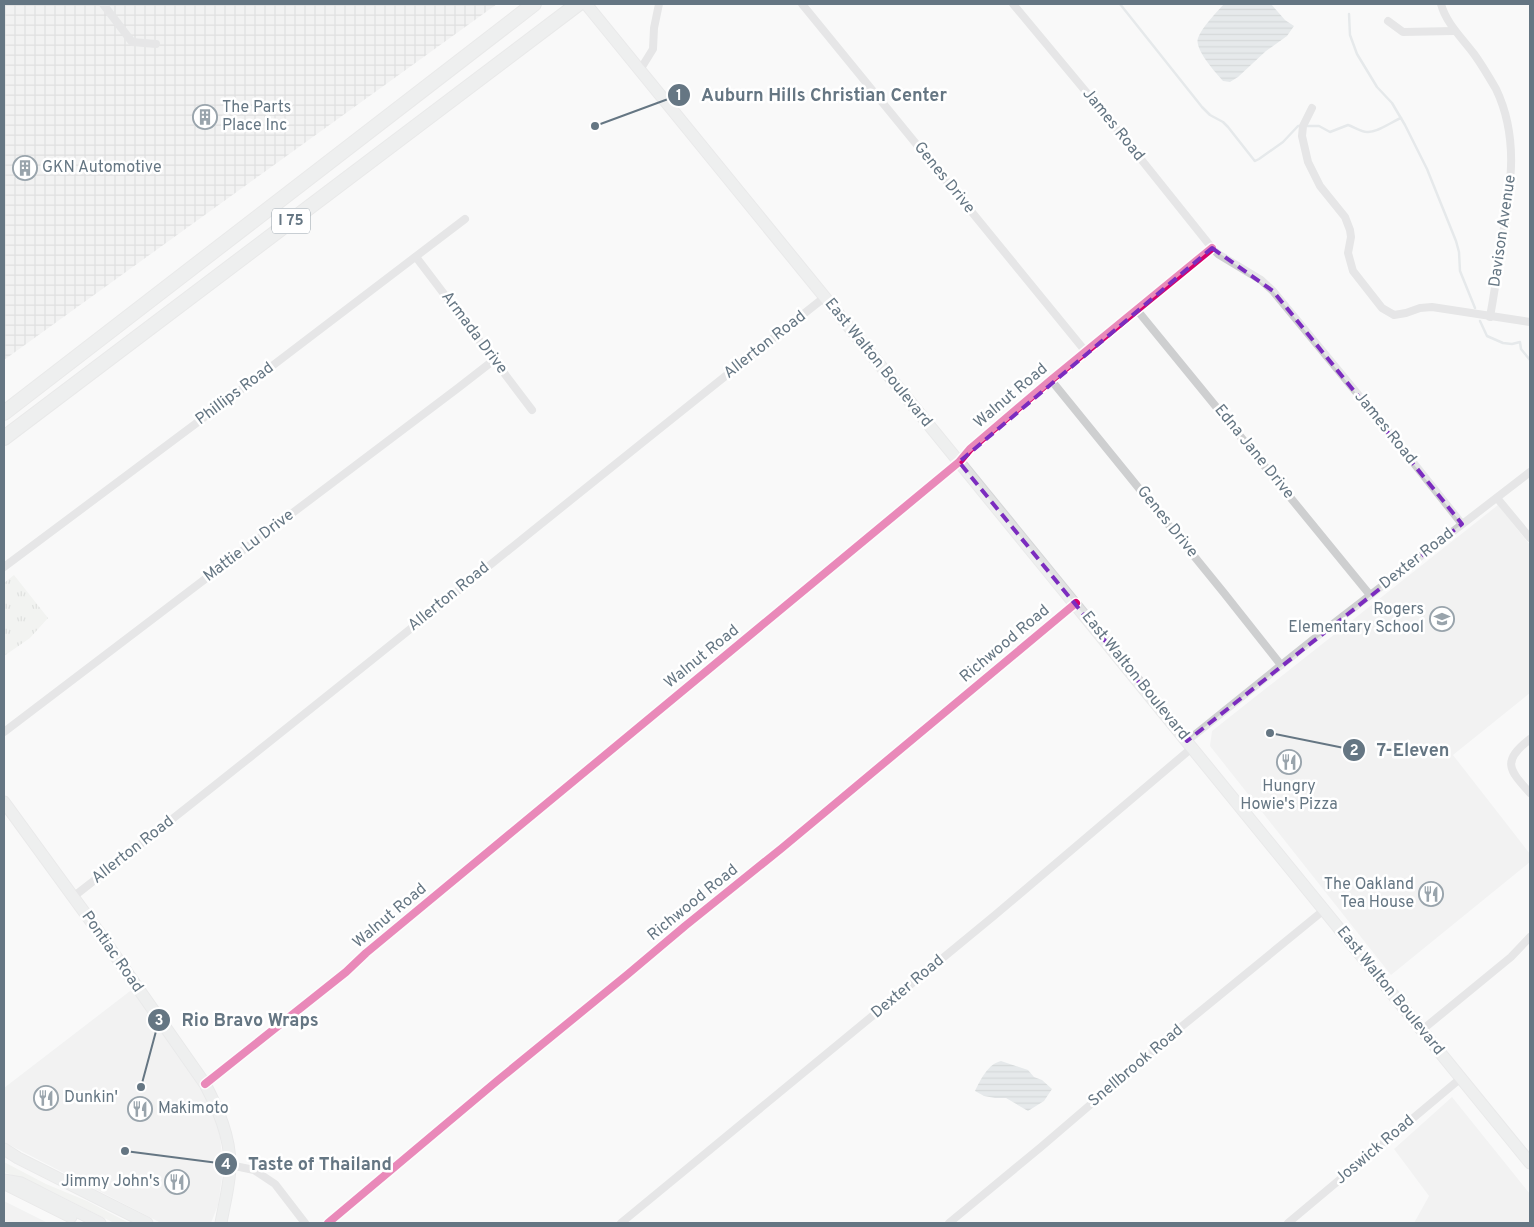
<svg xmlns="http://www.w3.org/2000/svg" width="1534" height="1227" font-family="Overpass,sans-serif">
<defs>
<pattern id="industrial-grid" width="8" height="8" patternUnits="userSpaceOnUse" patternTransform="scale(1.25)"><rect width="8" height="8" fill="#e8e9e9"/><path d="M0 4h8M4 0v8" fill="none" stroke="#c0c1c2"/></pattern>
<pattern id="park-tufts" width="24" height="20" patternUnits="userSpaceOnUse" patternTransform="scale(1.25)"><rect width="24" height="20" fill="#e8ebe6"/><path d="M3 7l-1-3M5 7V3M7 7l1-3M15 17l-1-3M17 17v-4M19 17l1-3" fill="none" stroke="#c0c3c0"/></pattern>
<pattern id="water-rules" width="6" height="5" patternUnits="userSpaceOnUse" patternTransform="scale(1.25)"><rect width="6" height="5" fill="#ced6d9"/><path d="M0 2.5h6" fill="none" stroke="#abb2b5"/></pattern>
</defs>
<rect width="100%" height="100%" fill="#f9f9f9"/>
<!-- built -->
<g fill="#e8e9e9">
<polygon points="1498,505 1530,545 1530,693 1453,755 1530,854 1530,862 1391,975 1210,746 1212,731"/>
<polygon points="134,988 208,1097 219,1129 222,1154 222,1178 218,1205 211,1223 161,1223 4,1142 4,1088"/>
<polygon points="1452,1097 1530,1194 1530,1223 1414,1223 1429,1196 1394,1149"/>
<polygon points="4,1201 48,1223 4,1223"/>
</g>
<!-- industrial -->
<polygon fill="url(#industrial-grid)" points="4,4 497,4 4,360"/>
<!-- grass -->
<polygon fill="#e8ebe6" points="4,1162 46,1184 87,1201 129,1223 114,1223 43,1187 4,1172"/>
<!-- park -->
<polygon fill="url(#park-tufts)" points="14,575 48,618 30,638 4,656 4,583"/>
<!-- water -->
<g fill="url(#water-rules)">
<path d="M1224 4H1271L1285 20 1294 26 1287 36 1266 51 1238 77 1230 82 1223 81C1215 72 1194 49 1198 38 1202 27 1216 13 1224 4Z"/>
<path d="M1001 1061 1028 1070 1034 1077 1042 1080 1052 1089 1044 1101 1028 1111 1006 1098H995L984 1096 975 1091C981 1079 988 1064 1001 1061Z"/>
</g>
<g fill="none" stroke-linecap="round" stroke-linejoin="round">
<!-- stream -->
<g stroke="#ced6d9" stroke-width="2.5">
<path d="M1120 4 1202 107 1210 115 1223 122 1228 127 1254 160 1255 161 1259 159 1283 142 1298 126H1319L1330 132 1348 125C1354 127 1361 132 1367 132 1377 133 1391 122 1401 118"/>
<polyline points="1349,14 1350,35 1357,54 1377,87 1392,103 1405,125 1427,169 1456,241 1459,252 1460,271 1475,308"/>
<polyline points="1480,321 1487,336 1503,343 1512,344 1520,342 1521,349 1530,360"/>
</g>
<defs>
<g id="secondary">
<polyline points="586,4 1530,1163"/>
<path d="M4 802 98 931 205 1084C218 1109 230 1136 230 1165 230 1184 224 1205 221 1223"/>
<polyline points="4,1149 18,1158 147,1223"/>
<polyline points="4,1180 21,1183 100,1223"/>
<polyline points="5,1184 71,1217"/>
</g>
<g id="highway">
<polyline points="4,413 534,4"/>
<polyline points="4,438 578,4"/>
</g>
</defs>
<!-- secondary casing -->
<use href="#secondary" stroke="#d5d6d7" stroke-width="13"/>
<!-- highway casing -->
<use href="#highway" stroke="#d5d6d6" stroke-width="16"/>
<!-- street -->
<g stroke="#cecfd0" stroke-width="8">
<polyline points="103,4 132,42 156,44"/>
<polyline points="802,4 1086,352"/>
<polyline points="1013,4 1112,123 1212,248 1218,254 1261,280 1273,291 1389,432 1462,524"/>
<path d="M1441 4C1446 23 1462 38 1474 54 1482 65 1489 77 1496 89 1519 137 1511 185 1503 234 1499 262 1495 289 1490 317"/>
<polyline points="1388,21 1403,32 1454,31"/>
<polyline points="640,70 653,49 654,28 659,4"/>
<polyline points="1312,108 1303,126 1302,136 1308,162 1320,186 1345,217 1350,230 1351,237 1348,253 1353,271 1382,308 1394,315 1406,313 1420,308 1432,307 1530,322"/>
<polyline points="416,257 532,410"/>
<polyline points="1137,310 1370,595"/>
<polyline points="1051,380 1224,593 1281,665"/>
<polyline points="1497,498 1530,538"/>
<polyline points="4,567 226,401 465,219"/>
<polyline points="4,732 217,570 458,388 494,360"/>
<path d="M1530 739C1502 761 1508 769 1530 793"/>
<polyline points="1187,741 1325,630 1530,472"/>
<path d="M73 897C326 700 573 496 825 297"/>
<polyline points="1422,1030 1511,957 1530,937"/>
<polyline points="205,1084 346,972 366,953 959,462 970,449 1051,380 1212,248"/>
<polyline points="230,1165 254,1170 275,1184 305,1223"/>
<polyline points="328,1223 497,1081 628,974 685,926 782,848 1076,603"/>
<polyline points="621,1223 995,915 1193,747"/>
<polyline points="949,1223 1041,1147 1181,1027 1324,910"/>
<polyline points="1288,1223 1461,1078"/>
</g>
<!-- secondary -->
<use href="#secondary" stroke="#e1e2e2" stroke-width="11"/>
<!-- highway -->
<use href="#highway" stroke="#e1e2e2" stroke-width="14"/>
<defs>
<g id="cycleway">
<polyline points="205,1084 346,972 366,953 959,462 970,449 1051,380 1212,248"/>
<polyline points="328,1223 497,1081 628,974 685,926 782,848 1076,603"/>
</g>
</defs>
<!-- cycleway casing -->
<use href="#cycleway" stroke="#fff" stroke-width="11"/>
<!-- cycleway -->
<use href="#cycleway" stroke="#d6006c" stroke-width="8"/>
</g>
<!-- marked area -->
<path d="M0 0H1534V1227H0ZM1212 248 1273 291 1462 524 1187 741 959 462Z" fill="#f9f9f9" fill-opacity=".55" fill-rule="evenodd"/>
<path fill="none" stroke="#7b2cbf" stroke-width="4" stroke-dasharray="10 6" stroke-linejoin="round" d="M1212 248 1273 291 1462 524 1187 741 959 462Z"/>
<!-- icons -->
<defs>
<symbol id="building-ring" viewBox="-11 -11 22 22"><circle r="9.5" fill="#fff" stroke="#99a4ac" stroke-width="1.5"/><path d="M-4-6H4V6H1V3H-1V6H-4ZM-2.5-4.3h1.7v1.8h-1.7ZM.8-4.3h1.7v1.8H.8ZM-2.5-1h1.7V.8h-1.7ZM.8-1h1.7V.8H.8Z" fill="#99a4ac"/></symbol>
<symbol id="school-ring" viewBox="-11 -11 22 22"><circle r="9.5" fill="#fff" stroke="#99a4ac" stroke-width="1.5"/><path d="M0-5L7-2L0 1L-7-2ZM-4 1L0 2.5L4 1V4Q0 6-4 4Z" fill="#99a4ac"/></symbol>
<symbol id="restaurant-ring" viewBox="-11 -11 22 22"><circle r="9.5" fill="#fff" stroke="#99a4ac" stroke-width="1.5"/><path d="M-5-6h1v4h1v-4h1v4h1v-4h1v5L-1.5 .5V6h-2V.5L-5-1ZM5-6V6H3V1.5H1.5Q1.5-4 5-6Z" fill="#99a4ac"/></symbol>
</defs>
<g fill-rule="evenodd">
<use href="#building-ring" x="191" y="103" width="28" height="28"/>
<use href="#building-ring" x="11" y="154" width="28" height="28"/>
<use href="#school-ring" x="1428" y="605" width="28" height="28"/>
<use href="#restaurant-ring" x="1275" y="748" width="28" height="28"/>
<use href="#restaurant-ring" x="1417" y="880" width="28" height="28"/>
<use href="#restaurant-ring" x="32" y="1084" width="28" height="28"/>
<use href="#restaurant-ring" x="126" y="1095" width="28" height="28"/>
<use href="#restaurant-ring" x="163" y="1168" width="28" height="28"/>
</g>
<g text-anchor="middle" dominant-baseline="central" stroke-width="5" stroke-linejoin="round" paint-order="stroke">
<!-- shield labels -->
<rect fill="#fff" stroke="#939fa8" stroke-width="1" x="272" y="208.5" width="38" height="25" rx="4"/>
<g font-size="15" font-weight="bold" fill="#657683">
<text x="291" y="221">I 75</text>
</g>
<!-- poi labels -->
<g font-size="16" fill="#657683" stroke="#fff" text-anchor="start">
<text x="222" y="108">The Parts<tspan x="222" dy="18">Place Inc</tspan></text>
<text x="42" y="168">GKN Automotive</text>
<text x="1424" y="610" text-anchor="end">Rogers<tspan x="1424" dy="18">Elementary School</tspan></text>
<text x="1289" y="787" text-anchor="middle">Hungry<tspan x="1289" dy="18">Howie's Pizza</tspan></text>
<text x="1414" y="885" text-anchor="end">The Oakland<tspan x="1414" dy="18">Tea House</tspan></text>
<text x="64" y="1098">Dunkin'</text>
<text x="158" y="1109">Makimoto</text>
<text x="160" y="1182" text-anchor="end">Jimmy John's</text>
</g>
<!-- street labels -->
<g font-size="16" fill="#657683" stroke="#fff">
<text transform="translate(1113 125) rotate(51)">James Road</text>
<text transform="translate(944 178) rotate(51)">Genes Drive</text>
<text transform="translate(1503 231) rotate(-82)">Davison Avenue</text>
<text transform="translate(474 333) rotate(53)">Armada Drive</text>
<text transform="translate(765 345) rotate(-38)">Allerton Road</text>
<text transform="translate(878 363) rotate(51)">East Walton Boulevard</text>
<text transform="translate(235 394) rotate(-37)">Phillips Road</text>
<text transform="translate(1011 396) rotate(-40)">Walnut Road</text>
<text transform="translate(1385 428) rotate(51)">James Road</text>
<text transform="translate(1254 452) rotate(51)">Edna Jane Drive</text>
<text transform="translate(1167 522) rotate(51)">Genes Drive</text>
<text transform="translate(249 546) rotate(-37)">Mattie Lu Drive</text>
<text transform="translate(1417 559) rotate(-38)">Dexter Road</text>
<text transform="translate(449 597) rotate(-39)">Allerton Road</text>
<text transform="translate(1005 644) rotate(-40)">Richwood Road</text>
<text transform="translate(702 657) rotate(-39)">Walnut Road</text>
<text transform="translate(1135 676) rotate(51)">East Walton Boulevard</text>
<text transform="translate(133 850) rotate(-38)">Allerton Road</text>
<text transform="translate(693 903) rotate(-39)">Richwood Road</text>
<text transform="translate(390 916) rotate(-40)">Walnut Road</text>
<text transform="translate(112 952) rotate(55)">Pontiac Road</text>
<text transform="translate(908 987) rotate(-40)">Dexter Road</text>
<text transform="translate(1390 991) rotate(51)">East Walton Boulevard</text>
<text transform="translate(1136 1066) rotate(-40)">Snellbrook Road</text>
<text transform="translate(1375 1150) rotate(-40)">Joswick Road</text>
</g>
</g>
<!-- callouts -->
<path fill="none" stroke="#657683" stroke-width="2" d="M595 126L679 95M1270 733L1354 750M141 1087L159 1020M125 1151L226 1164"/>
<g fill="#657683" stroke="#fff" stroke-width="2">
<circle cx="595" cy="126" r="5"/>
<circle cx="1270" cy="733" r="5"/>
<circle cx="141" cy="1087" r="5"/>
<circle cx="125" cy="1151" r="5"/>
<circle cx="679" cy="95" r="12"/>
<circle cx="1354" cy="750" r="12"/>
<circle cx="159" cy="1020" r="12"/>
<circle cx="226" cy="1164" r="12"/>
</g>
<g font-size="15" text-anchor="middle" font-weight="bold" fill="#fff">
<text x="679" y="100">1</text>
<text x="1354" y="755">2</text>
<text x="159" y="1025">3</text>
<text x="226" y="1169">4</text>
</g>
<g font-size="18" text-anchor="middle" font-weight="bold" fill="#657683" stroke="#fff" stroke-width="5" stroke-linejoin="round" paint-order="stroke">
<text x="824" y="101">Auburn Hills Christian Center</text>
<text x="1413" y="756">7-Eleven</text>
<text x="250" y="1026">Rio Bravo Wraps</text>
<text x="320" y="1170">Taste of Thailand</text>
</g>
<!-- border -->
<rect width="1534" height="1227" fill="none" stroke="#657683" stroke-width="10"/>
</svg>
